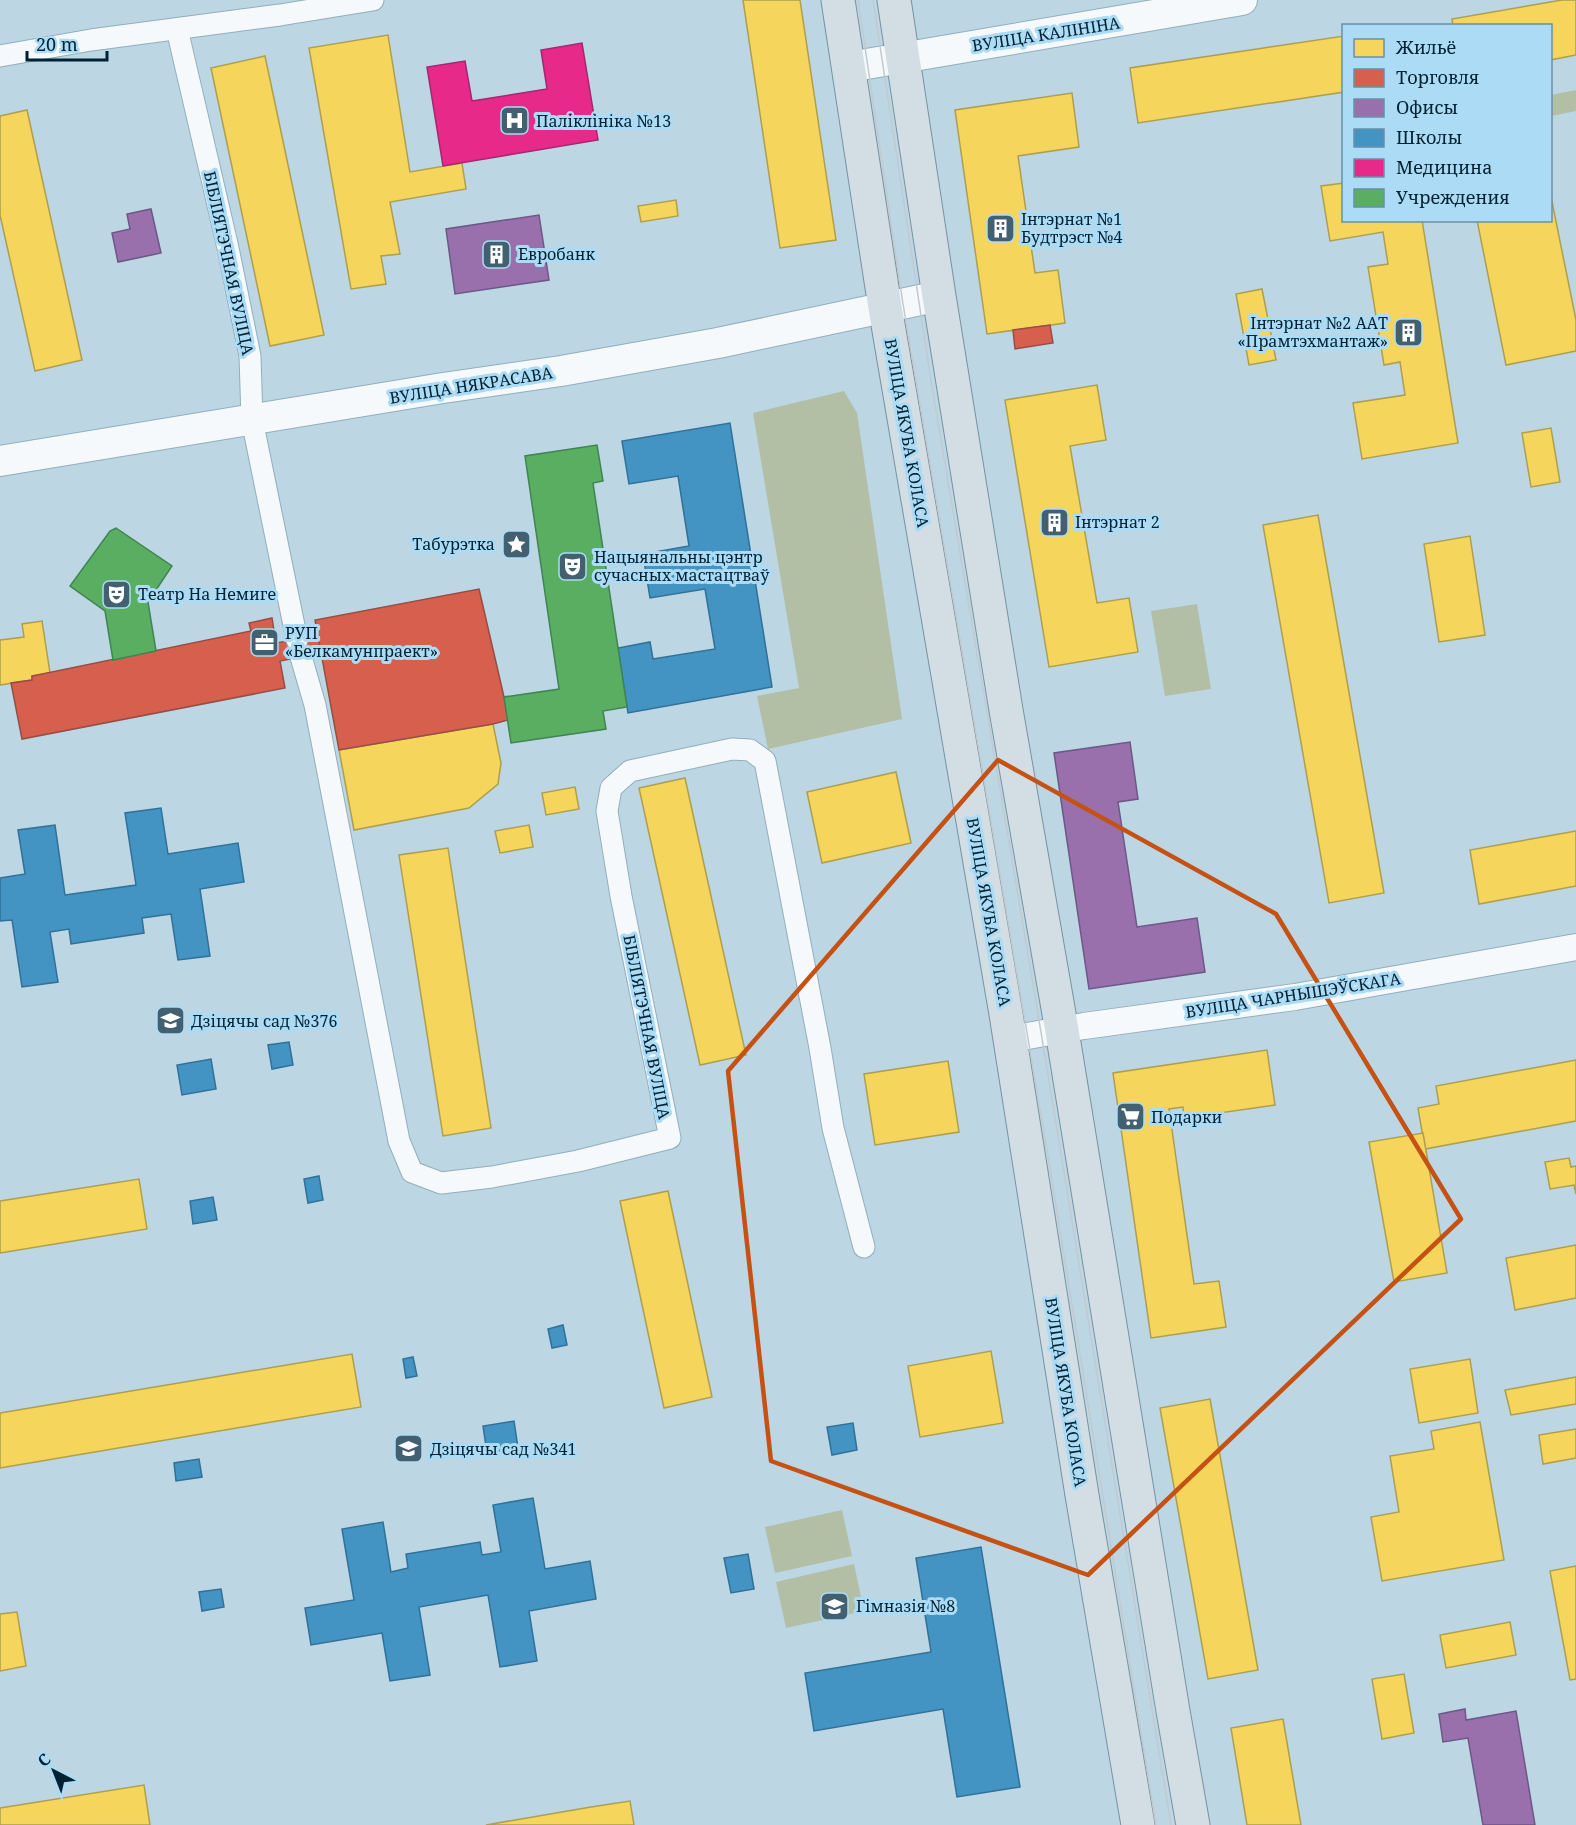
<svg xmlns="http://www.w3.org/2000/svg" width="1576" height="1825" font-family="'Noto Serif',serif">
<rect width="100%" height="100%" fill="#bcd6e4"/>
<!-- green -->
<g fill="#b2bfa5">
<polygon points="1576,90 1576,111 1551,116 1551,95"/>
<polygon points="844,391 857,413 902,719 768,749 757,696 799,688 753,413"/>
<polygon points="1197,604 1211,689 1165,696 1151,611"/>
<polygon points="842,1510 852,1556 775,1573 765,1527"/>
<polygon points="854,1564 864,1611 786,1628 776,1582"/>
</g>
<!-- homes -->
<g fill="#f6d55c" stroke="#ac9f4f" stroke-width="1.5">
<polygon points="743,0 800,0 836,240 780,248"/>
<polygon points="1562,0 1576,0 1576,55 1550,60 1550,26 1453,26 1452,19"/>
<polygon points="388,35 410,172 462,163 466,189 390,202 400,254 381,256 386,284 351,289 309,48"/>
<polygon points="1344,36 1344,92 1138,123 1130,68"/>
<polygon points="265,56 324,335 270,346 211,68"/>
<polygon points="1072,93 1079,147 1018,156 1035,273 1058,270 1065,323 987,334 955,110"/>
<polygon points="27,110 82,360 35,371 0,215 0,116"/>
<polygon points="1344,183 1344,220 1422,220 1458,443 1362,459 1353,403 1405,395 1400,362 1384,365 1368,267 1388,264 1383,232 1330,241 1321,186"/>
<polygon points="1550,192 1576,320 1576,351 1506,365 1477,220 1550,220"/>
<polygon points="676,200 678,216 641,222 638,206"/>
<polygon points="1262,289 1276,360 1249,365 1236,294"/>
<polygon points="1097,385 1106,440 1070,446 1097,603 1129,598 1138,652 1049,667 1005,400"/>
<polygon points="1551,428 1560,482 1531,487 1522,433"/>
<polygon points="1318,515 1384,893 1329,903 1263,525"/>
<polygon points="1470,536 1485,635 1439,642 1424,544"/>
<polygon points="42,621 50,673 32,676 32,680 0,685 0,640 24,637 22,624"/>
<polygon points="493,724 501,763 498,784 469,808 354,830 339,750"/>
<polygon points="896,772 911,843 822,863 807,792"/>
<polygon points="685,778 746,1055 700,1065 639,788"/>
<polygon points="575,787 579,809 546,815 542,793"/>
<polygon points="529,825 533,847 500,853 495,831"/>
<polygon points="1576,831 1576,886 1479,904 1470,850"/>
<polygon points="448,848 491,1128 443,1136 399,855"/>
<polygon points="1267,1050 1275,1105 1184,1118 1183,1107 1169,1109 1194,1284 1219,1281 1226,1327 1151,1338 1113,1073"/>
<polygon points="1576,1060 1576,1121 1425,1149 1418,1108 1439,1104 1436,1086"/>
<polygon points="948,1061 959,1132 875,1145 864,1074"/>
<polygon points="1423,1133 1447,1273 1394,1282 1369,1142"/>
<polygon points="1569,1158 1571,1167 1576,1166 1576,1194 1574,1185 1550,1189 1545,1162"/>
<polygon points="139,1179 147,1229 0,1253 0,1201"/>
<polygon points="668,1191 712,1397 664,1408 620,1201"/>
<polygon points="1576,1245 1576,1298 1515,1310 1506,1258"/>
<polygon points="991,1351 1003,1423 920,1437 908,1366"/>
<polygon points="352,1354 361,1407 0,1468 0,1413"/>
<polygon points="1470,1359 1478,1413 1419,1423 1410,1369"/>
<polygon points="1576,1377 1576,1404 1511,1415 1505,1390"/>
<polygon points="1210,1399 1258,1670 1208,1679 1160,1408"/>
<polygon points="1480,1422 1504,1560 1382,1581 1371,1517 1399,1512 1390,1456 1434,1449 1431,1431"/>
<polygon points="1576,1429 1576,1458 1543,1464 1539,1435"/>
<polygon points="1576,1566 1576,1679 1570,1680 1550,1571"/>
<polygon points="17,1612 26,1666 0,1671 0,1614"/>
<polygon points="1510,1622 1516,1655 1446,1668 1440,1635"/>
<polygon points="1404,1674 1414,1733 1382,1739 1372,1679"/>
<polygon points="1283,1719 1301,1825 1247,1825 1231,1728"/>
<polygon points="144,1785 150,1825 0,1825 0,1808"/>
<polygon points="630,1801 634,1825 486,1825 591,1807"/>
</g>
<!-- shops -->
<g fill="#d6604d" stroke="#964d45" stroke-width="1.5">
<polygon points="1050,325 1053,343 1015,349 1013,330"/>
<polygon points="479,589 504,697 508,720 493,724 339,750 315,620"/>
<polygon points="272,618 276,643 318,636 321,653 280,661 285,688 22,739 11,683 32,680 32,676 251,631 249,623"/>
</g>
<!-- offices -->
<g fill="#9970ab" stroke="#6b5886" stroke-width="1.5">
<polygon points="151,209 161,253 118,262 112,233 130,229 127,214"/>
<polygon points="539,215 549,280 455,294 446,229"/>
<polygon points="1130,742 1138,799 1118,802 1137,927 1197,918 1205,972 1089,989 1054,753"/>
<polygon points="1465,1709 1466,1720 1516,1711 1535,1825 1483,1825 1468,1738 1443,1742 1439,1714"/>
</g>
<!-- schools -->
<g fill="#4393c3" stroke="#2f7197" stroke-width="1.5">
<polygon points="730,423 772,687 628,713 618,648 650,642 653,659 715,649 705,589 650,598 643,554 689,546 678,476 629,484 622,441"/>
<polygon points="161,808 168,854 238,843 244,882 200,889 210,956 178,960 171,914 142,918 144,933 71,944 69,929 50,932 58,982 22,987 12,920 0,921 0,878 25,874 18,830 55,825 65,895 136,885 125,813"/>
<polygon points="289,1042 293,1065 272,1069 268,1045"/>
<polygon points="211,1059 216,1089 182,1095 177,1065"/>
<polygon points="319,1176 323,1200 308,1203 304,1179"/>
<polygon points="213,1197 217,1220 193,1224 190,1201"/>
<polygon points="563,1325 567,1345 552,1348 548,1329"/>
<polygon points="413,1357 417,1376 406,1378 403,1359"/>
<polygon points="514,1421 518,1448 487,1453 483,1426"/>
<polygon points="853,1423 857,1450 832,1455 827,1427"/>
<polygon points="199,1459 202,1477 176,1481 174,1463"/>
<polygon points="533,1498 545,1569 590,1561 596,1599 529,1611 537,1661 500,1667 488,1595 419,1607 430,1675 390,1681 382,1633 311,1645 305,1608 354,1600 342,1529 383,1522 391,1572 408,1568 406,1554 480,1542 482,1555 501,1552 493,1505"/>
<polygon points="981,1547 1020,1787 957,1797 943,1709 814,1731 805,1673 931,1652 916,1558"/>
<polygon points="748,1554 754,1589 731,1593 724,1558"/>
<polygon points="221,1589 224,1607 202,1611 199,1592"/>
</g>
<!-- health -->
<polygon fill="#e7298a" stroke="#a2276f" stroke-width="1.5" points="582,43 598,140 443,166 427,67 465,61 472,101 547,89 541,50"/>
<!-- public -->
<g fill="#5aae61" stroke="#3f8453" stroke-width="1.5">
<polygon points="597,445 603,481 593,483 627,707 603,711 606,729 511,743 504,697 559,689 525,456"/>
<polygon points="116,528 172,566 148,602 156,651 113,660 105,611 70,586 110,531"/>
</g>
<g fill="none" stroke-linecap="round" stroke-linejoin="round">
<defs>
<g id="minor">
<polyline points="177,29 228,248 250,356 252,420 297,640"/>
<polyline points="0,56 91,40 280,15 373,0"/>
<polyline points="301,657 315,705 399,1141 412,1172 441,1183 492,1177 578,1161 670,1138 621,896 607,811 611,788 630,771 732,749 750,750 765,761 820,1048 833,1128 864,1247"/>
</g>
<polyline id="tertiary" points="1010,1039 1084,1026 1295,997 1576,947"/>
<g id="secondary">
<polyline points="849,67 1242,0"/>
<polyline points="0,461 443,388 561,371 718,343 939,296"/>
</g>
<g id="primary">
<polyline points="838,0 885,307 1006,1014 1082,1495 1138,1825"/>
<polyline points="894,0 939,296 1006,710 1062,1031 1173,1711 1193,1825"/>
</g>
</defs>
<!-- minor casing -->
<use href="#minor" stroke="#91aebc" stroke-width="23"/>
<!-- tertiary casing -->
<use href="#tertiary" stroke="#91aebc" stroke-width="28"/>
<!-- secondary casing -->
<use href="#secondary" stroke="#91aebc" stroke-width="32"/>
<!-- primary casing -->
<use href="#primary" stroke="#7692a0" stroke-width="35"/>
<!-- minor -->
<use href="#minor" stroke="#f5f9fb" stroke-width="21"/>
<!-- tertiary -->
<use href="#tertiary" stroke="#f5f9fb" stroke-width="26"/>
<!-- secondary -->
<use href="#secondary" stroke="#f5f9fb" stroke-width="30"/>
<!-- primary -->
<use href="#primary" stroke="#d2dee4" stroke-width="33"/>
<!-- tram -->
<g stroke="#c2cacf" stroke-width="1.5">
<polyline points="858,0 903,304 1049,1162 1156,1825"/>
<polyline points="873,0 931,381 1037,1008 1171,1825"/>
</g>
</g>
<!-- marked area -->
<path fill="none" stroke="#c55112" stroke-width="4.5" stroke-linejoin="round" d="M998 760 1276 914 1461 1219 1088 1575 771 1461 728 1071Z"/>
<!-- icons -->
<defs>
<symbol id="hospital-square" viewBox="-11 -11 22 22"><rect x="-9" y="-9" width="18" height="18" rx="4" fill="#426070" stroke="#abdbf5"/><path d="M-5-5h3v3.5h4V-5h3V5h-3V1.5h-4V5h-3Z" fill="#fff"/></symbol>
<symbol id="building-square" viewBox="-11 -11 22 22"><rect x="-9" y="-9" width="18" height="18" rx="4" fill="#426070" stroke="#abdbf5"/><path d="M-4-6H4V6H1V3H-1V6H-4ZM-2.5-4.3h1.7v1.8h-1.7ZM.8-4.3h1.7v1.8H.8ZM-2.5-1h1.7V.8h-1.7ZM.8-1h1.7V.8H.8Z" fill="#fff"/></symbol>
<symbol id="sight-square" viewBox="-11 -11 22 22"><rect x="-9" y="-9" width="18" height="18" rx="4" fill="#426070" stroke="#abdbf5"/><path d="M0-6L1.8-2.2L6-1.7L2.9 1.2L3.7 5.4L0 3.3L-3.7 5.4L-2.9 1.2L-6-1.7L-1.8-2.2Z" fill="#fff"/></symbol>
<symbol id="theatre-square" viewBox="-11 -11 22 22"><rect x="-9" y="-9" width="18" height="18" rx="4" fill="#426070" stroke="#abdbf5"/><path d="M-5-5.5Q0-4 5-5.5V0Q5 5 0 6Q-5 5-5 0ZM-3.3-2.5H-1v1.5H-3.3ZM1-2.5H3.3v1.5H1ZM-2.8 1Q0 5.5 2.8 1Z" fill="#fff"/></symbol>
<symbol id="office-square" viewBox="-11 -11 22 22"><rect x="-9" y="-9" width="18" height="18" rx="4" fill="#426070" stroke="#abdbf5"/><path d="M-6-3h4V-5.5h4V-3h4V5H-6ZM-1-4.5V-3h2v-1.5ZM-6 0V1H6V0Z" fill="#fff"/></symbol>
<symbol id="school-square" viewBox="-11 -11 22 22"><rect x="-9" y="-9" width="18" height="18" rx="4" fill="#426070" stroke="#abdbf5"/><path d="M0-5L7-2L0 1L-7-2ZM-4 1L0 2.5L4 1V4Q0 6-4 4Z" fill="#fff"/></symbol>
<symbol id="supermarket-square" viewBox="-11 -11 22 22"><rect x="-9" y="-9" width="18" height="18" rx="4" fill="#426070" stroke="#abdbf5"/><path d="M-6-5.5h2.5l.6 2H6L4.5 2H-2.5L-4.4-4H-6ZM-1.5 3.2a1.3 1.3 0 1 0 .1 0ZM3 3.2a1.3 1.3 0 1 0 .1 0Z" fill="#fff"/></symbol>
</defs>
<g fill-rule="evenodd">
<use href="#hospital-square" x="498" y="104" width="33" height="33"/>
<use href="#building-square" x="984" y="212" width="33" height="33"/>
<use href="#building-square" x="480" y="238" width="33" height="33"/>
<use href="#building-square" x="1392" y="316" width="33" height="33"/>
<use href="#building-square" x="1038" y="506" width="33" height="33"/>
<use href="#sight-square" x="500" y="528" width="33" height="33"/>
<use href="#theatre-square" x="556" y="550" width="33" height="33"/>
<use href="#theatre-square" x="100" y="578" width="33" height="33"/>
<use href="#office-square" x="248" y="626" width="33" height="33"/>
<use href="#school-square" x="154" y="1004" width="33" height="33"/>
<use href="#supermarket-square" x="1114" y="1100" width="33" height="33"/>
<use href="#school-square" x="392" y="1432" width="33" height="33"/>
<use href="#school-square" x="818" y="1590" width="33" height="33"/>
</g>
<g text-anchor="middle" dominant-baseline="central" stroke-width="6" stroke-linejoin="round" paint-order="stroke">
<!-- street labels -->
<g font-size="16" fill="#002131" stroke="#abdbf5">
<text transform="translate(1046 34) rotate(-9)">ВУЛІЦА КАЛІНІНА</text>
<text transform="translate(229 263) rotate(78)">БІБЛІЯТЭЧНАЯ ВУЛІЦА</text>
<text transform="translate(471 385) rotate(-9)">ВУЛІЦА НЯКРАСАВА</text>
<text transform="translate(907 433) rotate(80)">ВУЛІЦА ЯКУБА КОЛАСА</text>
<text transform="translate(989 912) rotate(80)">ВУЛІЦА ЯКУБА КОЛАСА</text>
<text transform="translate(1293 995) rotate(-9)">ВУЛІЦА ЧАРНЫШЭЎСКАГА</text>
<text transform="translate(647 1027) rotate(79)">БІБЛІЯТЭЧНАЯ ВУЛІЦА</text>
<text transform="translate(1066 1392) rotate(81)">ВУЛІЦА ЯКУБА КОЛАСА</text>
</g>
<!-- poi labels -->
<g font-size="16" fill="#002131" stroke="#abdbf5" text-anchor="start">
<text x="536" y="121">Паліклініка №13</text>
<text x="1021" y="219">Інтэрнат №1<tspan x="1021" dy="18">Будтрэст №4</tspan></text>
<text x="518" y="254">Евробанк</text>
<text x="1388" y="323" text-anchor="end">Інтэрнат №2 ААТ<tspan x="1388" dy="18">«Прамтэхмантаж»</tspan></text>
<text x="1075" y="522">Інтэрнат 2</text>
<text x="495" y="544" text-anchor="end">Табурэтка</text>
<text x="594" y="557">Нацыянальны цэнтр<tspan x="594" dy="18">сучасных мастацтваў</tspan></text>
<text x="138" y="594">Театр На Немиге</text>
<text x="285" y="633">РУП<tspan x="285" dy="18">«Белкамунпраект»</tspan></text>
<text x="191" y="1021">Дзіцячы сад №376</text>
<text x="1151" y="1117">Подарки</text>
<text x="430" y="1449">Дзіцячы сад №341</text>
<text x="856" y="1606">Гімназія №8</text>
</g>
</g>
<!-- legend -->
<rect x="1342" y="24" width="210" height="198" fill="#abdbf5" stroke="#6791a7" stroke-width="1.5"/>
<rect x="1354" y="39" width="30" height="18" fill="#f6d55c" stroke="#6791a7" stroke-width="1.5"/>
<text x="1396" y="54" font-size="18" fill="#002131">Жильё</text>
<rect x="1354" y="69" width="30" height="18" fill="#d6604d" stroke="#6791a7" stroke-width="1.5"/>
<text x="1396" y="84" font-size="18" fill="#002131">Торговля</text>
<rect x="1354" y="99" width="30" height="18" fill="#9970ab" stroke="#6791a7" stroke-width="1.5"/>
<text x="1396" y="114" font-size="18" fill="#002131">Офисы</text>
<rect x="1354" y="129" width="30" height="18" fill="#4393c3" stroke="#6791a7" stroke-width="1.5"/>
<text x="1396" y="144" font-size="18" fill="#002131">Школы</text>
<rect x="1354" y="159" width="30" height="18" fill="#e7298a" stroke="#6791a7" stroke-width="1.5"/>
<text x="1396" y="174" font-size="18" fill="#002131">Медицина</text>
<rect x="1354" y="189" width="30" height="18" fill="#5aae61" stroke="#6791a7" stroke-width="1.5"/>
<text x="1396" y="204" font-size="18" fill="#002131">Учреждения</text>
<!-- north arrow -->
<g transform="translate(54 1771) rotate(318)" stroke="#abdbf5" stroke-width="4.5" paint-order="stroke">
<path d="M0-4.5L10 22L0 15L-10 22Z" fill="#002131"/>
<text y="-9" font-size="16" font-weight="bold" text-anchor="middle" fill="#002131">С</text>
</g>
<!-- scale -->
<path d="M27 51v9h80v-9" fill="none" stroke="#002131" stroke-width="3"/>
<text x="36" y="51" font-size="18" fill="#002131" stroke="#abdbf5" stroke-width="4.5" paint-order="stroke">20 m</text>
</svg>
